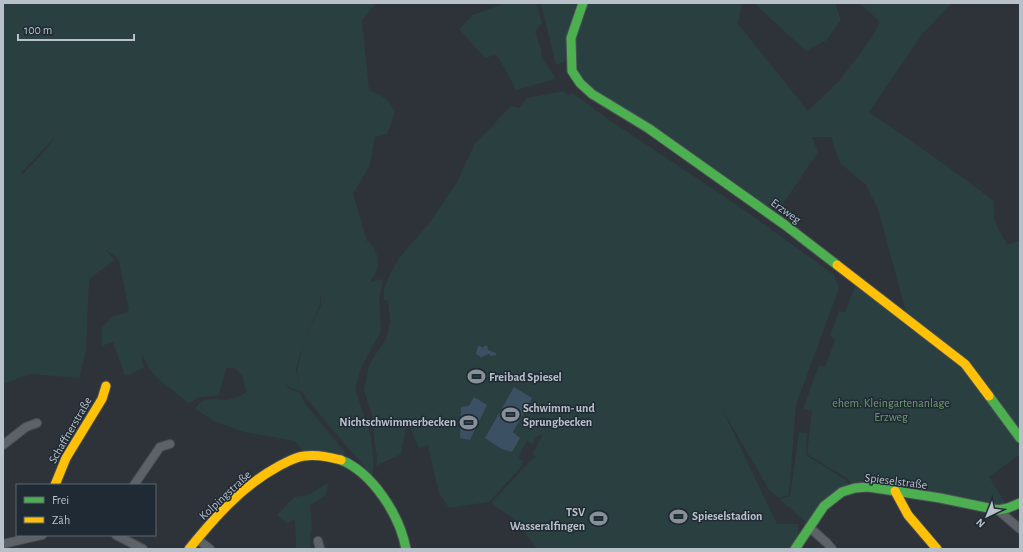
<svg xmlns="http://www.w3.org/2000/svg" width="1023" height="552" font-family="'Alegreya Sans',sans-serif">
<rect width="100%" height="100%" fill="#2d3339"/>
<!-- green -->
<g fill="#2a3f40" fill-rule="evenodd">
<path d="M3 3H376L362 21 369 90 387 99 395 112 387 134 375 137 370 165 353 194 367 241C376 247 380 259 377 270 376 274 372 278 370 282L383 279 379 300 381 331 361 368 355 389 371 437 374 466 372 476 310 403 301 390V392L287 386 284 381 287 388 299 392 306 405 345 452 343 457 304 452 295 441 244 432 214 421 195 409C206 391 220 404 235 398 239 397 243 394 246 392L243 377 235 368H226L219 395 199 397 190 403 187 402 157 378 149 368 141 353 144 368 125 376 113 342 102 346V327L113 316 126 313 129 310 119 261 115 256 105 250 115 260 89 279 86 351 79 378 30 374 3 384ZM56 136 43 153 23 174 21 173ZM321 293V305L305 338 297 370 300 387 296 369 305 338 320 305Z"/>
<polygon points="506,3 536,3 542,23 535,32 541,49 541,56 556,79 516,90 499,58 494,55 485,58 459,29 473,15"/>
<polygon points="541,3 742,3 738,24 808,111 840,80 870,40 880,22 860,3 952,3 923,33 869,112 944,164 994,201 994,220 1007,245 1018,241 1020,243 1020,432 982,380 906,312 878,209 866,185 840,163 831,137 812,137 818,152 776,214 680,145 592,87 578,73 577,56 556,65"/>
<polygon points="754,3 835,3 841,20 827,40 806,51"/>
<polygon points="563,91 569,95 573,93 608,119 743,209 834,275 839,288 796,405 789,495 779,498 770,491 723,411 777,524 798,524 798,537 791,549 537,549 513,518 492,504 492,502 532,459 536,457 532,454 543,434 536,437 532,444 527,441 518,458 524,461 520,468 489,502 449,508 439,493 428,445 419,448 411,429 406,428 401,454 376,466 377,458 374,436 374,422 364,390 369,365 387,337 390,320 388,301 384,300 384,288 392,270 400,257 430,222 457,182 474,145 511,106 519,108 527,98"/>
<polygon points="855,286 962,365 1020,445 1020,454 989,477 1006,504 979,505 852,486 848,479 807,454 812,411 803,409 819,365 825,367 835,339 830,336 839,311 845,312"/>
<polygon points="799,432 807,434 806,455 846,480 850,486 808,524 780,499 790,496"/>
<polygon points="328,483 326,495 310,505 312,529 310,535 311,549 296,549 295,519 287,523 277,515 294,497 308,495"/>
</g>
<!-- water -->
<g fill="#3c5063">
<polygon points="478,346 482,347 483,350 484,346 487,346 488,350 496,353 496,355 490,356 490,354 483,356 482,358 476,354"/>
<polygon points="514,387 532,398 513,432 520,438 512,452 502,449 485,438"/>
<polygon points="474,397 487,405 470,440 460,438 461,407 469,406"/>
</g>
<g fill="none" stroke-linecap="round" stroke-linejoin="round">
<defs>
<g id="street">
<polyline points="3,445 26,427 37,423"/>
<polyline points="134,485 160,447 170,444"/>
<polyline points="998,510 1020,529"/>
<polyline points="809,527 827,543 832,549"/>
<polyline points="116,535 143,549"/>
<polyline points="197,539 210,549"/>
<polyline points="318,541 320,549"/>
<polyline points="3,544 42,535"/>
</g>
<g id="fast">
<polyline points="583,3 571,38 572,71 580,83 592,94 648,128 785,225 837,265"/>
<polyline points="989,396 1020,438"/>
<path d="M341 460C373 473 400 516 406 549"/>
<polyline points="795,549 824,506 842,492 855,488 868,487 895,491 940,498 998,510 1008,508 1020,503"/>
</g>
<g id="slow">
<polyline points="837,265 965,364 989,396"/>
<polyline points="55,485 66,458 102,399 106,386"/>
<polyline points="895,491 908,515 937,549"/>
<path d="M189 549C215 517 242 486 279 466 287 462 295 457 304 456 316 454 330 457 341 460"/>
</g>
</defs>
<!-- street casing -->
<use href="#street" stroke="#4b4f54" stroke-width="10"/>
<!-- fast casing -->
<use href="#fast" stroke="#4b4f54" stroke-width="11"/>
<!-- slow casing -->
<use href="#slow" stroke="#4b4f54" stroke-width="11"/>
<!-- street -->
<use href="#street" stroke="#5d6268" stroke-width="8"/>
<!-- fast -->
<use href="#fast" stroke="#4caf50" stroke-width="9"/>
<!-- slow -->
<use href="#slow" stroke="#ffc107" stroke-width="9"/>
</g>
<!-- icons -->
<defs>
<symbol id="stadium-bare" viewBox="-9 -9 18 18"><path d="M0-5a6.5 5 0 1 0 0 10a6.5 5 0 1 0 0-10ZM-3.5-1.8h7v3.6h-7Z" fill="#878f97" stroke="#202a34" stroke-width="2.5" paint-order="stroke"/></symbol>
</defs>
<g fill-rule="evenodd">
<use href="#stadium-bare" x="464" y="364" width="25" height="25"/>
<use href="#stadium-bare" x="498" y="402" width="25" height="25"/>
<use href="#stadium-bare" x="456" y="410" width="25" height="25"/>
<use href="#stadium-bare" x="666" y="504" width="25" height="25"/>
<use href="#stadium-bare" x="586" y="506" width="25" height="25"/>
</g>
<g text-anchor="middle" dominant-baseline="central" stroke-width="3" stroke-linejoin="round" paint-order="stroke">
<!-- street labels -->
<g font-size="12" fill="#b8c0ca" stroke="#202a34">
<text transform="translate(786 211) rotate(36)">Erzweg</text>
<text transform="translate(70 430) rotate(-60)">Schaffnerstraße</text>
<text transform="translate(896 481) rotate(7)">Spieselstraße</text>
<text transform="translate(225 495) rotate(-43)">Kolpingstraße</text>
</g>
<!-- poi labels -->
<g font-size="12" font-weight="bold" fill="#b8c0ca" stroke="#202a34" text-anchor="start">
<text x="489" y="377">Freibad Spiesel</text>
<text x="523" y="408">Schwimm- und<tspan x="523" dy="14">Sprungbecken</tspan></text>
<text x="456" y="422" text-anchor="end">Nichtschwimmerbecken</text>
<text x="585" y="512" text-anchor="end">TSV<tspan x="585" dy="14">Wasseralfingen</tspan></text>
<text x="692" y="516">Spieselstadion</text>
</g>
<!-- park labels -->
<g font-size="12" fill="#719976" stroke="#202a34">
<text x="891" y="403">ehem. Kleingartenanlage<tspan x="891" dy="14">Erzweg</tspan></text>
</g>
</g>
<!-- border -->
<rect width="1023" height="552" fill="none" stroke="#b8c0ca" stroke-width="8"/>
<!-- legend -->
<rect x="16" y="484" width="140" height="52" fill="#202a34" stroke="#5d6670"/>
<rect x="24" y="497" width="20" height="6" fill="#4caf50" stroke="#5d6670"/>
<text x="52" y="504" font-size="12" fill="#b8c0ca">Frei</text>
<rect x="24" y="517" width="20" height="6" fill="#ffc107" stroke="#5d6670"/>
<text x="52" y="524" font-size="12" fill="#b8c0ca">Zäh</text>
<!-- north arrow -->
<g transform="translate(987 516) rotate(223)" stroke="#202a34" stroke-width="3" paint-order="stroke">
<path d="M0-3L7 15L0 10L-7 15Z" fill="#b8c0ca"/>
<text y="-6" font-size="11" font-weight="bold" text-anchor="middle" fill="#b8c0ca">N</text>
</g>
<!-- scale -->
<path d="M18 34v6h116v-6" fill="none" stroke="#b8c0ca" stroke-width="2"/>
<text x="24" y="34" font-size="12" fill="#b8c0ca" stroke="#202a34" stroke-width="3" paint-order="stroke">100 m</text>
</svg>
